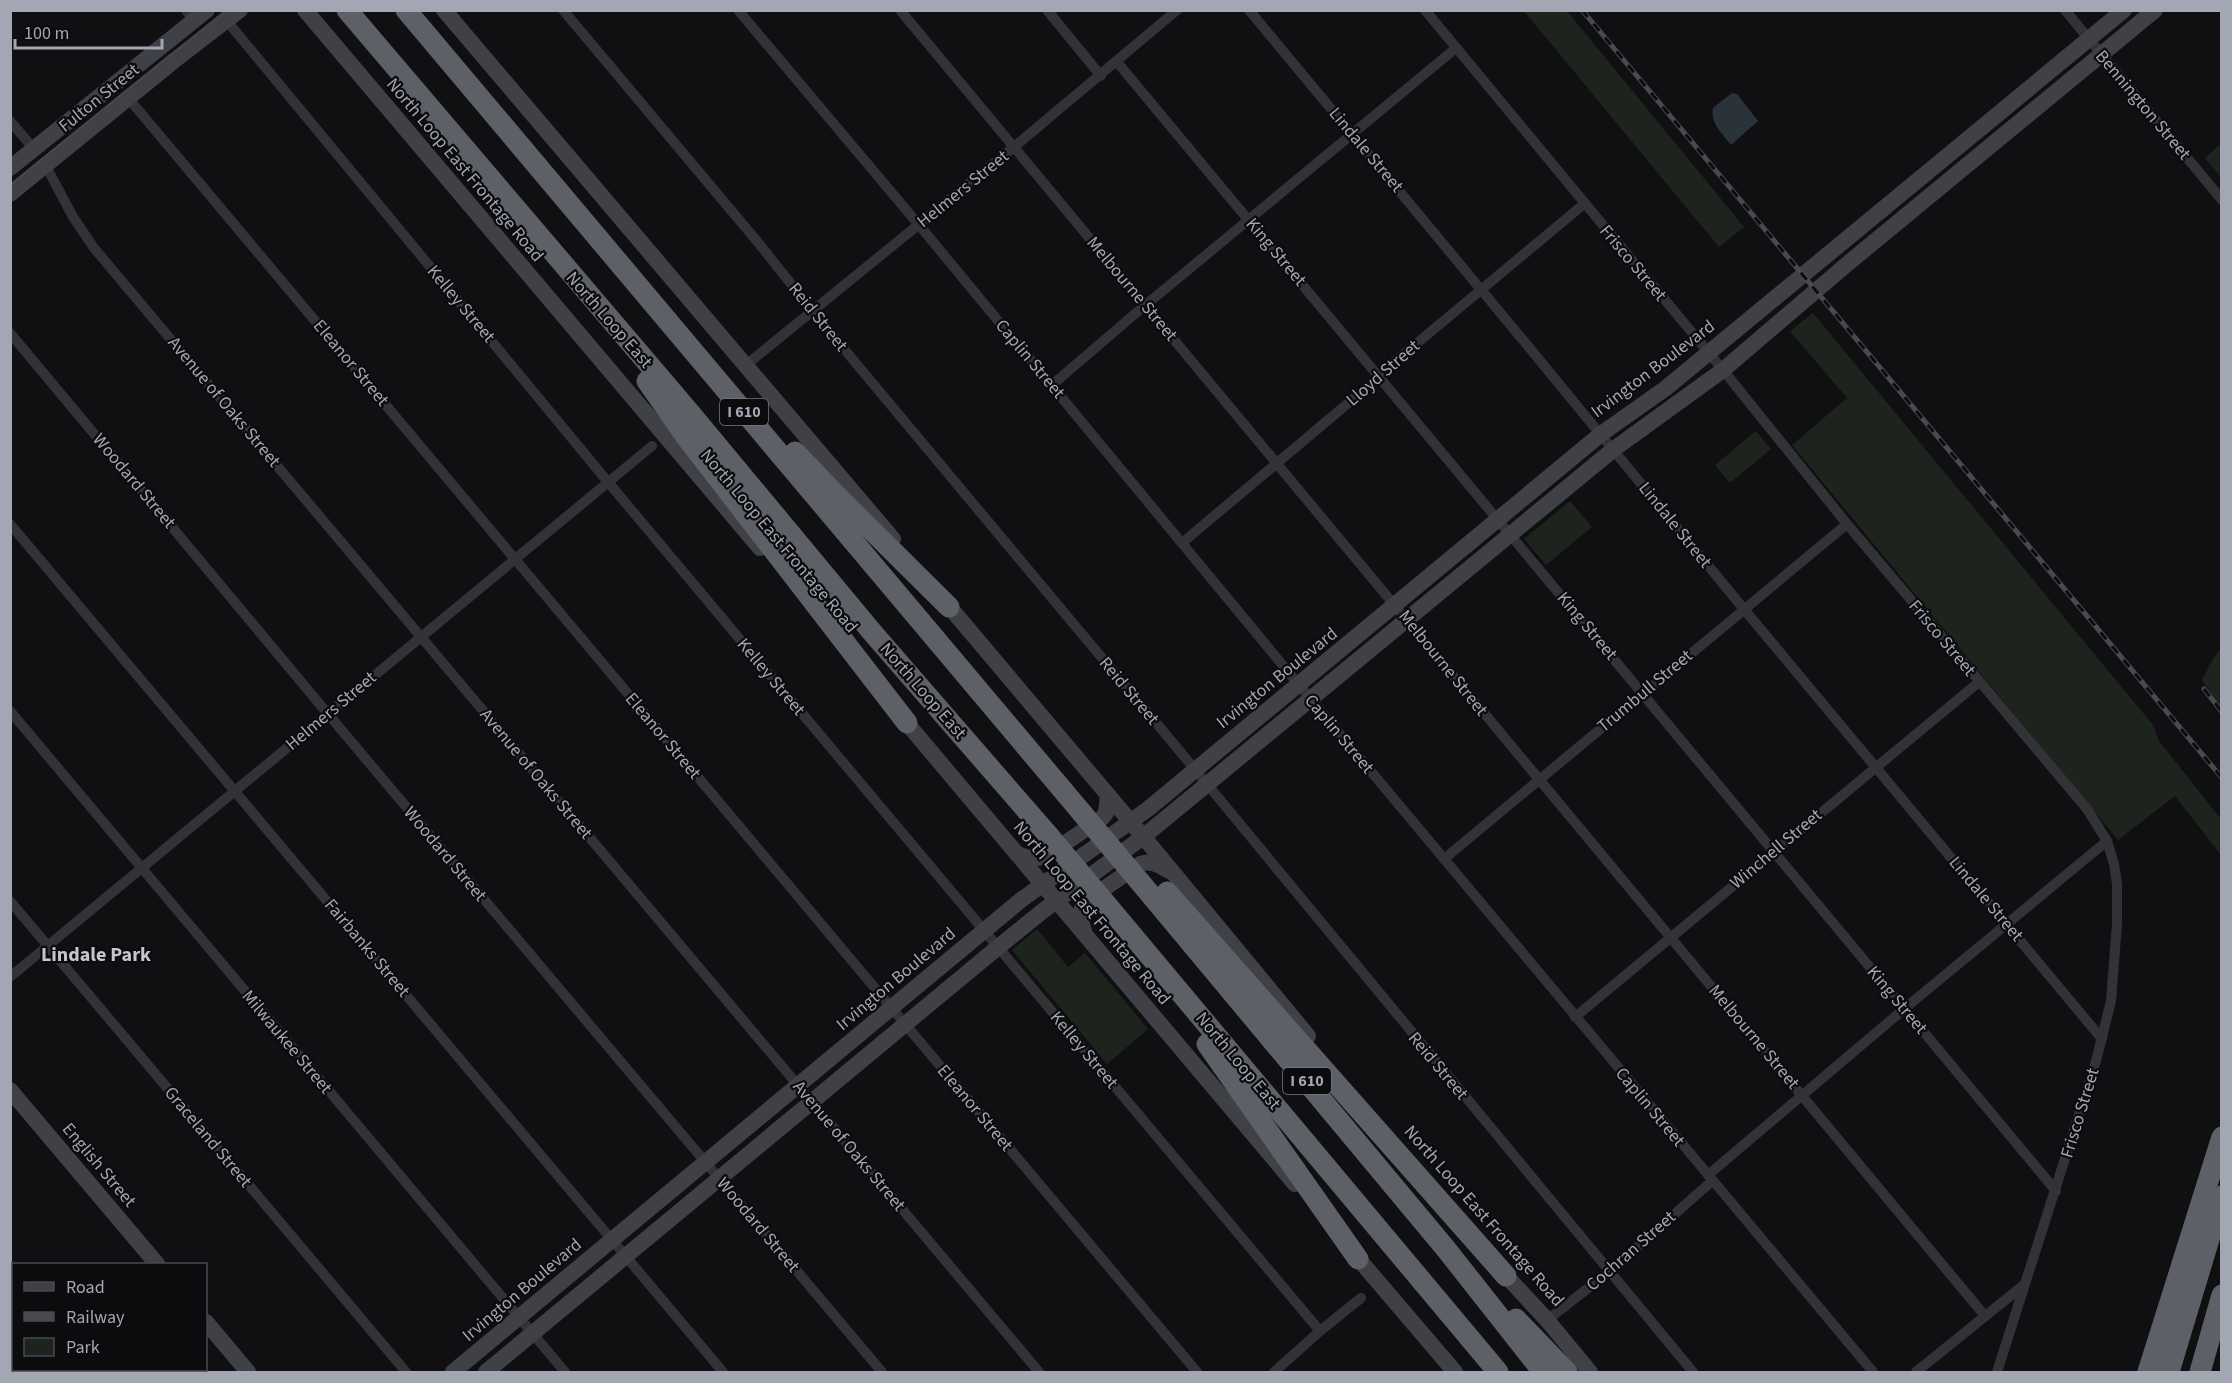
<svg xmlns="http://www.w3.org/2000/svg" width="2232" height="1383" font-family="'Source Sans 3',sans-serif">
<rect width="100%" height="100%" fill="#101012"/>
<!-- green -->
<g fill="#1d241e">
<polygon points="1524,11 1567,11 1744,227 1719,247"/>
<polygon points="2221,144 2222,177 2221,177 2205,158"/>
<polygon points="1813,313 2153,725 2159,741 2221,819 2221,855 2175,796 2118,840 1792,445 1847,398 1790,331"/>
<polygon points="1756,431 1771,449 1730,483 1715,465"/>
<polygon points="1570,501 1592,527 1546,565 1524,539"/>
<polygon points="2221,648 2221,709 2202,680 2213,659"/>
<polygon points="1037,929 1068,967 1085,953 1148,1029 1107,1064 1012,950"/>
</g>
<!-- water -->
<path fill="#2a333a" d="M1732 93 1737 94 1758 121 1731 145C1722 133 1710 123 1713 108Z"/>
<g fill="none" stroke-linecap="round" stroke-linejoin="round">
<!-- street -->
<g stroke="#323237" stroke-width="10">
<polyline points="186,10 194,21"/>
<polyline points="563,10 756,240 824,325 1178,749 1693,1372"/>
<polyline points="738,10 924,231 1328,720 1873,1372"/>
<polyline points="900,10 1985,1316"/>
<polyline points="1047,10 1101,76"/>
<polyline points="1249,10 1532,351 1743,608 2102,1039"/>
<polyline points="1425,10 1723,370 1847,524 2087,809 2107,841 2114,864 2117,884 2117,924 2111,1001 2096,1061 1997,1372"/>
<polyline points="2065,10 2222,200"/>
<polyline points="227,21 608,482 1320,1331"/>
<polyline points="1117,62 2056,1191"/>
<polyline points="129,99 1197,1372"/>
<polyline points="10,121 34,149"/>
<polyline points="46,166 73,217 94,248 1039,1372"/>
<polyline points="10,333 328,714 882,1372"/>
<polyline points="746,365 1014,147 1177,10"/>
<polyline points="1052,385 1136,313 1456,48"/>
<polyline points="10,524 723,1372"/>
<polyline points="1182,543 1372,383 1386,369 1584,204"/>
<polyline points="10,711 565,1372"/>
<polyline points="1444,859 1847,524"/>
<polyline points="10,901 406,1372"/>
<polyline points="10,977 652,446"/>
<polyline points="1575,1017 1979,682"/>
<polyline points="1708,1175 1904,1009 2107,841"/>
<polyline points="10,1279 14,1282"/>
<polyline points="1547,1320 1609,1272 1712,1181"/>
<polyline points="87,1370 89,1372"/>
<polyline points="1274,1372 1320,1331 1361,1298"/>
<polyline points="1916,1372 2025,1284"/>
</g>
<!-- secondary -->
<g stroke="#404147" stroke-width="16">
<polyline points="305,10 760,548"/>
<polyline points="444,10 893,539"/>
<polyline points="10,168 207,10"/>
<polyline points="10,194 175,60 240,10"/>
<polyline points="942,598 1151,846 1308,1036"/>
<polyline points="900,715 1295,1184"/>
<path d="M1017 854C1028 858 1034 860 1046 856L1102 818 1106 813 1108 795"/>
<path d="M1084 931C1080 919 1078 912 1086 901L1140 864C1152 860 1159 865 1169 871"/>
<polyline points="10,1090 157,1264"/>
<polyline points="1350,1249 1455,1372"/>
<polyline points="1498,1267 1547,1320 1590,1372"/>
<polyline points="206,1322 248,1372"/>
<polyline points="453,1372 1021,900 1148,809 1601,434 1666,388 2124,10"/>
<polyline points="486,1372 997,948 1044,910 1143,837 1614,449 1723,370 1846,265 2155,10"/>
</g>
<!-- highway -->
<g stroke="#5e6068" stroke-width="21">
<polyline points="347,10 691,414 872,632 1049,836"/>
<polyline points="406,10 1082,813"/>
<polyline points="647,381 687,438 907,723"/>
<polyline points="795,452 834,493 949,607"/>
<polyline points="1140,882 1446,1249 1543,1372"/>
<polyline points="1167,892 1506,1276"/>
<polyline points="1107,905 1498,1372"/>
<polyline points="1207,1044 1358,1259"/>
<polyline points="1516,1319 1567,1372"/>
<polyline points="2148,1372 2222,1137"/>
<polyline points="2169,1372 2222,1196"/>
<polyline points="2200,1372 2222,1295"/>
</g>
<!-- tram -->
<polyline stroke="#494a50" stroke-width="1.5" points="10,185 226,10"/>
<defs>
<g id="rail">
<polyline points="1582,10 2222,778"/>
<polyline points="2204,689 2222,712"/>
</g>
</defs>
<!-- rail casing -->
<use href="#rail" stroke="#494a50" stroke-width="5"/>
<!-- rail -->
<use href="#rail" stroke="#0c0b0d" stroke-width="3" stroke-dasharray="9" stroke-linecap="butt"/>
<!-- highway-bridge -->
<g stroke="#5e6068" stroke-width="21">
<polyline points="1082,813 1140,882"/>
<polyline points="1049,836 1107,905"/>
</g>
</g>
<g text-anchor="middle" dominant-baseline="central" stroke-width="4.5" stroke-linejoin="round" paint-order="stroke">
<!-- shield labels -->
<g fill="#0c0b0d" stroke="#757881" stroke-width="1.5">
<rect x="720" y="399" width="48" height="26" rx="4.5"/>
<rect x="1283" y="1068" width="48" height="26" rx="4.5"/>
</g>
<g font-size="16" font-weight="bold" fill="#a2a7b3">
<text x="744" y="412">I 610</text>
<text x="1307" y="1081">I 610</text>
</g>
<!-- street labels -->
<g font-size="18" fill="#a2a7b3" stroke="#0c0b0d">
<text transform="translate(99 98) rotate(-39)">Fulton Street</text>
<text transform="translate(2143 105) rotate(50)">Bennington Street</text>
<text transform="translate(1366 150) rotate(50)">Lindale Street</text>
<text transform="translate(465 170) rotate(50)">North Loop East Frontage Road</text>
<text transform="translate(963 189) rotate(-39)">Helmers Street</text>
<text transform="translate(1276 252) rotate(50)">King Street</text>
<text transform="translate(1633 263) rotate(50)">Frisco Street</text>
<text transform="translate(1132 289) rotate(50)">Melbourne Street</text>
<text transform="translate(461 304) rotate(50)">Kelley Street</text>
<text transform="translate(818 317) rotate(51)">Reid Street</text>
<text transform="translate(609 320) rotate(49)">North Loop East</text>
<text transform="translate(1030 359) rotate(50)">Caplin Street</text>
<text transform="translate(351 363) rotate(50)">Eleanor Street</text>
<text transform="translate(1653 369) rotate(-37)">Irvington Boulevard</text>
<text transform="translate(1383 373) rotate(-41)">Lloyd Street</text>
<text transform="translate(224 402) rotate(50)">Avenue of Oaks Street</text>
<text transform="translate(134 481) rotate(50)">Woodard Street</text>
<text transform="translate(1675 525) rotate(51)">Lindale Street</text>
<text transform="translate(779 541) rotate(50)">North Loop East Frontage Road</text>
<text transform="translate(1587 626) rotate(50)">King Street</text>
<text transform="translate(1942 638) rotate(50)">Frisco Street</text>
<text transform="translate(1443 663) rotate(51)">Melbourne Street</text>
<text transform="translate(771 677) rotate(50)">Kelley Street</text>
<text transform="translate(1277 678) rotate(-39)">Irvington Boulevard</text>
<text transform="translate(923 691) rotate(49)">North Loop East</text>
<text transform="translate(1129 691) rotate(50)">Reid Street</text>
<text transform="translate(1645 691) rotate(-40)">Trumbull Street</text>
<text transform="translate(331 711) rotate(-40)">Helmers Street</text>
<text transform="translate(1339 734) rotate(50)">Caplin Street</text>
<text transform="translate(663 736) rotate(50)">Eleanor Street</text>
<text transform="translate(536 774) rotate(50)">Avenue of Oaks Street</text>
<text transform="translate(1776 849) rotate(-40)">Winchell Street</text>
<text transform="translate(445 854) rotate(50)">Woodard Street</text>
<text transform="translate(1986 899) rotate(50)">Lindale Street</text>
<text transform="translate(1092 913) rotate(50)">North Loop East Frontage Road</text>
<text transform="translate(367 948) rotate(50)">Fairbanks Street</text>
<text transform="translate(896 979) rotate(-40)">Irvington Boulevard</text>
<text transform="translate(1897 1000) rotate(50)">King Street</text>
<text transform="translate(1754 1037) rotate(50)">Melbourne Street</text>
<text transform="translate(287 1042) rotate(50)">Milwaukee Street</text>
<text transform="translate(1084 1050) rotate(50)">Kelley Street</text>
<text transform="translate(1238 1061) rotate(50)">North Loop East</text>
<text transform="translate(1438 1066) rotate(50)">Reid Street</text>
<text transform="translate(1650 1107) rotate(50)">Caplin Street</text>
<text transform="translate(975 1108) rotate(50)">Eleanor Street</text>
<text transform="translate(2080 1113) rotate(-73)">Frisco Street</text>
<text transform="translate(208 1137) rotate(50)">Graceland Street</text>
<text transform="translate(849 1146) rotate(50)">Avenue of Oaks Street</text>
<text transform="translate(99 1165) rotate(50)">English Street</text>
<text transform="translate(1484 1216) rotate(49)">North Loop East Frontage Road</text>
<text transform="translate(758 1225) rotate(50)">Woodard Street</text>
<text transform="translate(1631 1251) rotate(-41)">Cochran Street</text>
<text transform="translate(522 1290) rotate(-40)">Irvington Boulevard</text>
</g>
<!-- neighbourhood labels -->
<g font-size="20" font-weight="bold" fill="#c3c6cf" stroke="#0c0b0d">
<text x="96" y="955">Lindale Park</text>
</g>
</g>
<!-- border -->
<rect width="2232" height="1383" fill="none" stroke="#a2a7b3" stroke-width="24"/>
<!-- legend -->
<rect x="12" y="1263" width="195" height="108" fill="#0c0b0d" stroke="#48494f" stroke-width="1.5"/>
<rect x="24" y="1282" width="30" height="9" fill="#404147" stroke="#48494f" stroke-width="1.5"/>
<text x="66" y="1293" font-size="18" fill="#a2a7b3">Road</text>
<rect x="24" y="1312" width="30" height="9" fill="#494a50" stroke="#48494f" stroke-width="1.5"/>
<text x="66" y="1323" font-size="18" fill="#a2a7b3">Railway</text>
<rect x="24" y="1338" width="30" height="18" fill="#1d241e" stroke="#48494f" stroke-width="1.5"/>
<text x="66" y="1353" font-size="18" fill="#a2a7b3">Park</text>
<!-- scale -->
<path d="M15 39v9h147v-9" fill="none" stroke="#a2a7b3" stroke-width="3"/>
<text x="24" y="39" font-size="18" fill="#a2a7b3" stroke="#0c0b0d" stroke-width="4.5" paint-order="stroke">100 m</text>
</svg>
